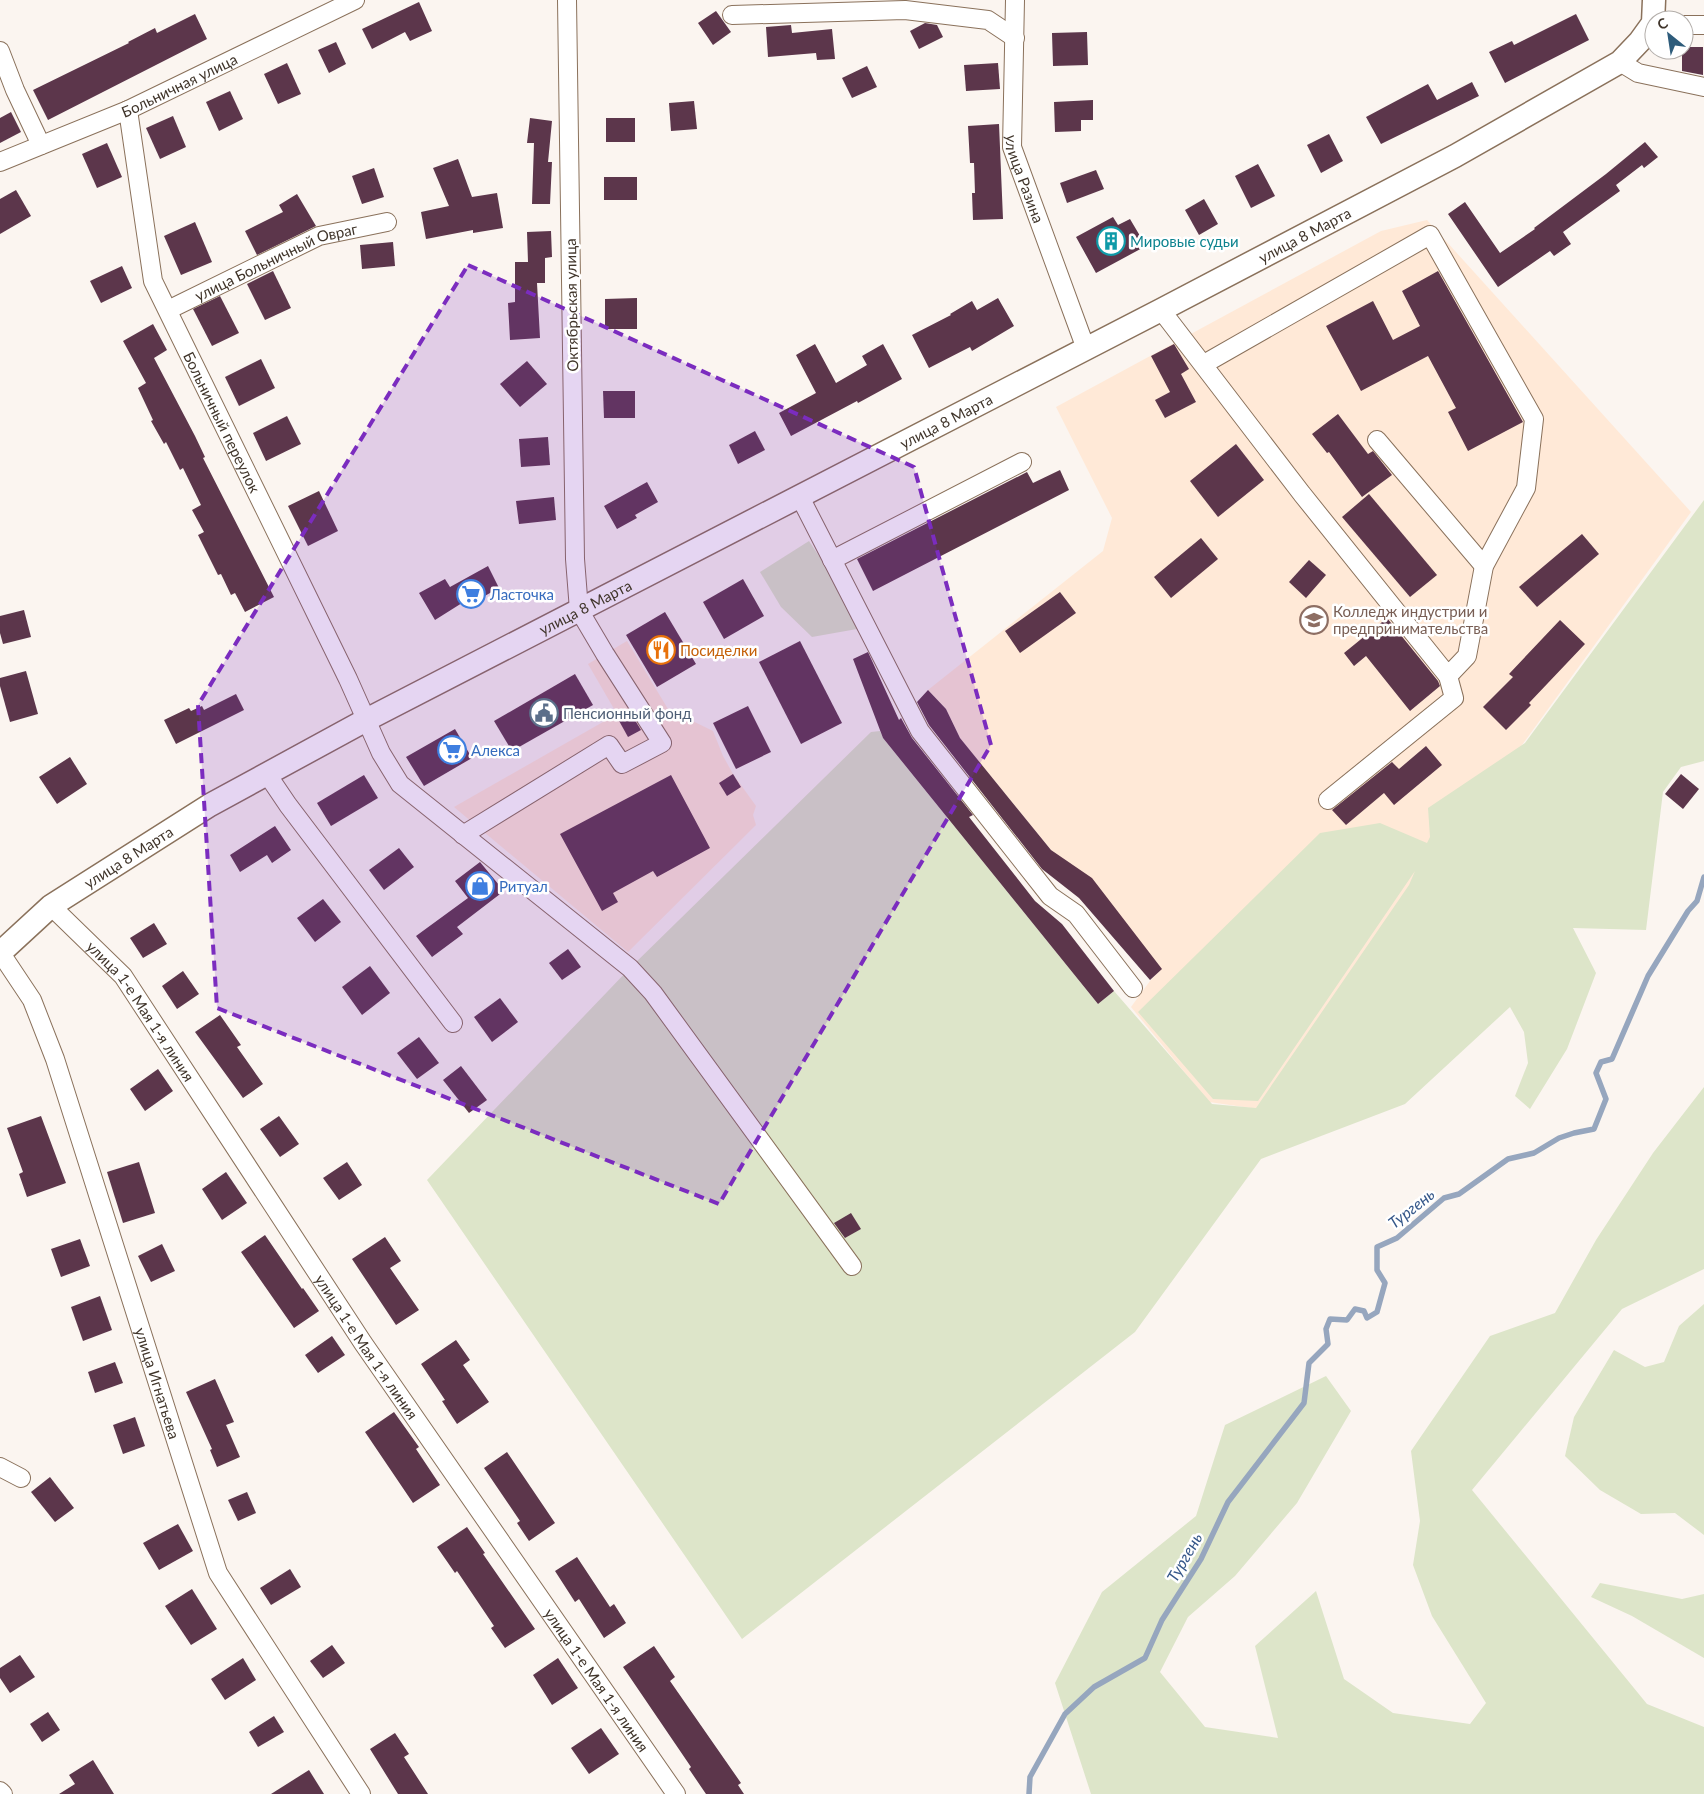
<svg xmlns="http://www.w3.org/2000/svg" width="1704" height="1794" font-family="Lato,sans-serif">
<rect width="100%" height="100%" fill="#fbf5f0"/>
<!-- built -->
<g fill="#ffe9d7">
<polygon points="1427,220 1691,512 1258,1109 1209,1102 1131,1007 1150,981 1161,969 1051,850 960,738 946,709 928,690 1103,551 1112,518 1056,407 1381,231"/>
<polygon points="627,641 668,709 713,731 723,756 733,774 756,806 753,815 756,825 628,952 454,807 617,714 588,664"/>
</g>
<!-- green -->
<g fill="#dde5c9">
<polygon points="1704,500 1704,761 1681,767 1663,792 1646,930 1573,928 1596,973 1567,1049 1530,1109 1515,1096 1528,1063 1524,1032 1510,1007 1405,1104 1261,1159 1135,1332 742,1639 427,1180 630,968 871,732 880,731 883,738 1098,1004 1114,991 1212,1104 1256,1108 1409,885 1415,871 1258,1101 1213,1099 1138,1012 1320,833 1380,823 1427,843 1430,837 1428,808 1525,743"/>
<polygon points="809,541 843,592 857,629 812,637 781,607 760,572"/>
<polygon points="1704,1087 1704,1269 1622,1309 1472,1490 1647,1704 1704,1727 1704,1794 1091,1794 1055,1683 1102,1592 1196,1516 1225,1425 1326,1376 1351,1411 1297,1503 1235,1576 1188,1617 1160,1672 1205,1727 1278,1738 1255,1646 1316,1591 1344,1679 1393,1713 1470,1724 1486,1703 1432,1616 1413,1565 1420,1521 1411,1451 1490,1336 1555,1313 1596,1240 1653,1153"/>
<polygon points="1704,1304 1704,1535 1675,1513 1641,1514 1600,1490 1565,1456 1574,1417 1614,1350 1645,1367 1664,1362 1679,1326"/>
<polygon points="1600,1583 1682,1599 1704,1594 1704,1658 1632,1616 1591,1597"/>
</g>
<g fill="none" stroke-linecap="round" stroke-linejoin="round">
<!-- stream -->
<polyline stroke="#96a6be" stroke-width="5.5" points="1029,1794 1030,1777 1065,1714 1094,1687 1145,1658 1162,1620 1201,1559 1228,1502 1304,1403 1309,1363 1328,1344 1326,1329 1330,1319 1347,1320 1355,1309 1364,1311 1367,1318 1377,1312 1385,1283 1377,1270 1377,1247 1397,1238 1444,1198 1459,1194 1508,1159 1534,1153 1559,1138 1574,1133 1594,1129 1606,1099 1596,1073 1601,1062 1612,1059 1648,976 1688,911 1697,901 1704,877"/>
</g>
<!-- building -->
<g fill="#5c364b">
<polygon points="419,2 432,31 410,41 405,32 372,49 362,29"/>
<polygon points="716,11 731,32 713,45 698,23"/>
<polygon points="195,14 207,39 48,120 33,90 129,43 128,42 155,28 157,33"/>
<polygon points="1576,14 1589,40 1505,83 1489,52 1512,41 1514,45"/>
<polygon points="925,23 937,25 943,37 919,49 910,31"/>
<polygon points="791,25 792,33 832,29 835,59 817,60 816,53 768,57 766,27"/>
<polygon points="1087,32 1088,65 1053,66 1052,33"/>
<polygon points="336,42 346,64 329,73 318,50"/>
<polygon points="1684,47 1703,47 1703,75 1682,71 1682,50 1684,50"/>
<polygon points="287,63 301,94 278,104 264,74"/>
<polygon points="998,63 1000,89 966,91 964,65"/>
<polygon points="867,66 877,87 852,98 842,78"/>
<polygon points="1472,82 1479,96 1381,144 1366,117 1428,84 1437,100"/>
<polygon points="230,91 243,119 219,131 206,102"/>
<polygon points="1093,100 1093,120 1081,120 1081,131 1055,132 1054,102"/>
<polygon points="694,101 697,129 671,131 669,103"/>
<polygon points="11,112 21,132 0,143 0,118"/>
<polygon points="173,116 186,147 160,159 146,128"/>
<polygon points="530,118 552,121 548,162 552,162 550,204 532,204 534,143 527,143"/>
<rect x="606" y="118" width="29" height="24"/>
<polygon points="999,124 1003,219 973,220 972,193 975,193 974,163 970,163 968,126"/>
<polygon points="1329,134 1343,161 1321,173 1307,145"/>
<polygon points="1645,142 1658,157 1644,168 1642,165 1616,185 1620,191 1563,232 1571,244 1554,256 1550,251 1498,287 1448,214 1465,202 1500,253 1535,229 1534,228 1606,174"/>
<polygon points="107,143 122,177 97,188 82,154"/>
<polygon points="458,159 472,197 497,193 503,228 473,233 473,230 426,239 421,212 449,206 433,168"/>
<polygon points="1258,164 1275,196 1251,208 1235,176"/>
<polygon points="374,168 384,197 362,204 352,176"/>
<polygon points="1096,170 1104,189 1067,203 1060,183"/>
<rect x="604" y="177" width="33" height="23"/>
<polygon points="16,190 31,216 0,234 0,199"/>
<polygon points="297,194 316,226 257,255 245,231 283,212 279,205"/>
<polygon points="1204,199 1218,224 1199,235 1185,210"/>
<polygon points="1113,217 1118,225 1130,219 1146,246 1096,273 1076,237"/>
<polygon points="195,222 212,262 181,275 164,236"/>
<polygon points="551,231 552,257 545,258 545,283 537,283 540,338 510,340 508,303 515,302 515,262 528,262 527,232"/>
<polygon points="393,242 395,266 362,269 360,245"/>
<polygon points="122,266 132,288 101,303 90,281"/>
<polygon points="273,271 291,308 265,320 247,284"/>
<polygon points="1438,271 1523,422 1468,451 1448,412 1456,408 1428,356 1361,391 1326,326 1373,301 1393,340 1420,326 1402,291"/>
<polygon points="220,296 239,333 212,346 193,309"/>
<polygon points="637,298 637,329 605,329 605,299"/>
<polygon points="998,298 1014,326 972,351 970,347 929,368 912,335 951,315 950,314 972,301 977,310"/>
<polygon points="153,324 167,350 154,358 195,436 205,457 203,458 274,597 245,612 235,593 231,595 221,574 218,575 198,535 204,532 192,510 201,505 183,468 180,470 166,442 164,444 151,421 153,420 138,388 146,383 123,341"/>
<polygon points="815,344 836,383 867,365 862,356 883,344 902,379 858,403 857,401 791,436 779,413 816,393 796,355"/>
<polygon points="1174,344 1189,369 1181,374 1196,402 1165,418 1155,400 1170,392 1151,356"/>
<polygon points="261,359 275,388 239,406 225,377"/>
<polygon points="527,361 547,384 520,407 500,384"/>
<polygon points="603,391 635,391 635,418 604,418"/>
<polygon points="1338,414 1368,454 1373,451 1392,475 1362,497 1329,452 1327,453 1312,434"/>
<polygon points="287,416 301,444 266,461 253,433"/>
<polygon points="755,431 765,450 738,464 729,445"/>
<polygon points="548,437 550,465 521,467 519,439"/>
<polygon points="1236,444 1264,480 1218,517 1190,481"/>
<polygon points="1060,470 1069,490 873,591 857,559 1027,472 1033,483"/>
<polygon points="647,482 658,502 635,515 637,518 617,529 604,506"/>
<polygon points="319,491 338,531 308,546 288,506"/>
<polygon points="1369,494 1437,575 1410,597 1342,517"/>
<polygon points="554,497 556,520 519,524 516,501"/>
<polygon points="1582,534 1599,554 1537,607 1519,587"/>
<polygon points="1201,538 1218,559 1171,598 1154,577"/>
<polygon points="1309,560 1326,575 1306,598 1289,582"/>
<polygon points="488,566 499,588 465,607 462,603 435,620 419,593 445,579 450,587"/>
<polygon points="743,579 764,616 724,639 703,602"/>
<polygon points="1060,592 1076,613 1020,653 1005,631"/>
<polygon points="24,610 31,637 3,644 0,633 0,616"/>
<polygon points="665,612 696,664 657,687 626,635"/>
<polygon points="1387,618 1438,681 1440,686 1410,711 1366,656 1354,666 1344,653"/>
<polygon points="1560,620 1585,644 1529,703 1531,705 1506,730 1483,707 1513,677 1509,674"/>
<polygon points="800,641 842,723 801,744 759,662"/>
<polygon points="868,652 899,720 901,718 912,738 973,815 969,817 1035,901 1062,924 1114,991 1098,1004 883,738 853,659"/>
<polygon points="26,671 38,714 10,722 0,686 0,678"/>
<polygon points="575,674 593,705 512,751 494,721"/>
<polygon points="928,690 946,709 960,738 1051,850 1092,878 1162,969 1150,980 1079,898 1042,869 929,725 917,702"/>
<polygon points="236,694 244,710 176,744 164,720 189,708 191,711 202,706 204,710"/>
<polygon points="748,706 771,752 736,769 713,723"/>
<polygon points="630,712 641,730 628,737 618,719"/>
<polygon points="455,729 472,758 424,786 406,757"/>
<polygon points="1426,746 1442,765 1394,805 1384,793 1346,825 1332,810 1392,762 1399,769"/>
<polygon points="70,757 87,784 57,804 39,777"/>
<polygon points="733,774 741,787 727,796 719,783"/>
<polygon points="1681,774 1699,789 1683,809 1665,794"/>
<polygon points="364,775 378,798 331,826 317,803"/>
<polygon points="671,775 710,848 657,877 653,871 613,893 618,902 602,911 560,834"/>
<polygon points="275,826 291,850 272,863 267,855 240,872 230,855"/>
<polygon points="399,848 414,867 384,890 369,870"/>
<polygon points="480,862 504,891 457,927 463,934 432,957 416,936 468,898 455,881"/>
<polygon points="323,899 341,922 315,942 297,918"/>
<polygon points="154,923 167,944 143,958 130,938"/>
<polygon points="568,949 581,967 562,980 549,963"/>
<polygon points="370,966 390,993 362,1015 342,987"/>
<polygon points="183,971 199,994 177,1009 162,986"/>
<polygon points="500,998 518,1022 492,1042 474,1017"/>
<polygon points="220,1015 241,1045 237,1047 263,1084 243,1098 195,1032"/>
<polygon points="419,1037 439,1063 417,1079 397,1053"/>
<polygon points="461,1066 487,1100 469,1113 443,1080"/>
<polygon points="158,1069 173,1091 145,1111 130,1089"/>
<polygon points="41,1116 66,1183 27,1197 19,1174 23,1172 7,1128"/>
<polygon points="279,1116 299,1144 280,1157 260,1129"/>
<polygon points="139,1162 155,1213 123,1223 107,1172"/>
<polygon points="347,1162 362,1185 339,1200 323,1178"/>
<polygon points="226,1172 247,1203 222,1220 202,1189"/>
<polygon points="851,1213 861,1229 845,1238 834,1223"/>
<polygon points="265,1235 302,1289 303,1288 319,1311 294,1328 241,1252"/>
<polygon points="385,1237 401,1261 390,1268 419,1310 396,1325 352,1259"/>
<polygon points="80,1239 90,1266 61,1277 51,1249"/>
<polygon points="162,1244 175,1271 151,1282 138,1256"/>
<polygon points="100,1296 112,1330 83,1341 71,1307"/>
<polygon points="332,1336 345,1355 318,1373 305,1355"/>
<polygon points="456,1340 470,1360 463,1365 489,1402 457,1424 442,1401 445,1400 421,1364"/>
<polygon points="115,1362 123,1383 95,1393 88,1372"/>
<polygon points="215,1379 234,1422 226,1425 240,1457 217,1467 210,1450 212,1449 186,1392"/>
<polygon points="394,1412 419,1447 416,1449 440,1485 413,1503 365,1432"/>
<polygon points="135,1417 145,1446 123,1454 113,1425"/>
<polygon points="507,1452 555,1523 529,1541 517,1523 520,1521 484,1468"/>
<polygon points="50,1477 74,1508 55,1522 31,1492"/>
<polygon points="247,1492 256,1513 238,1521 228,1500"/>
<polygon points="178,1524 193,1551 159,1570 143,1543"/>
<polygon points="467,1527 485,1553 483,1554 535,1629 505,1648 491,1628 494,1626 457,1571 455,1573 437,1547"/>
<polygon points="577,1557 610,1607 614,1604 626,1623 604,1638 579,1599 575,1602 555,1571"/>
<polygon points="290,1569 301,1587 271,1605 260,1588"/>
<polygon points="192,1589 217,1629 191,1645 165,1606"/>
<polygon points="332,1645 345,1663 323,1678 310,1661"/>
<polygon points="654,1646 675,1677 670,1681 741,1783 738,1785 744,1794 706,1794 689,1769 691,1767 623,1667"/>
<polygon points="20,1655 35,1677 10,1693 0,1678 0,1668"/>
<polygon points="243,1658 256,1680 225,1700 211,1679"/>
<polygon points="558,1658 578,1688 552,1705 533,1675"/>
<polygon points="48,1712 60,1730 42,1742 30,1724"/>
<polygon points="274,1716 284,1732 258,1747 249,1732"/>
<polygon points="601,1728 619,1754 589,1774 571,1748"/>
<polygon points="395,1733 409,1754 404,1757 428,1794 398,1794 370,1749"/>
<polygon points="93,1760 114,1794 59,1794 75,1784 69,1775"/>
<polygon points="309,1770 324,1794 271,1794"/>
</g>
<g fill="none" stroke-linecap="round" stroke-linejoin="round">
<defs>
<g id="minor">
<path id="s1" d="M1015 0 1012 147 1086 349"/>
<polyline points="732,15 905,10 988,20 1015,38"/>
<polyline points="1684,25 1704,25"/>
<polyline points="0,51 15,90 41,145"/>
<polyline points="1620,62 1638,73 1704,87"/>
<path id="s2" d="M128 110 153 281 348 679 381 753 400 784 630 968 653 993 852 1266"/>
<path id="s3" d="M0 162 128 110 355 0"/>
<path id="s4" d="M168 310 319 236 387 222"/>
<polyline points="1161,310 1302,494 1448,676 1467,656 1484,566 1526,488 1534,419 1430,235 1204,364"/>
<polyline points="1377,440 1484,566"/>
<polyline points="800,497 920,731 1050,896 1076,914 1133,988"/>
<polyline points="832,560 1022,462"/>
<polyline points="267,774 288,805 453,1023"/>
<polyline points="1328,800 1454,698 1448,676"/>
<polyline points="463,835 609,745 622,764 662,743 605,654 579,610 575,559 567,0"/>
<path id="s5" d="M51 906 123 976 363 1343 676 1794"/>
<path id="s6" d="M0 952 32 1000 55 1059 218 1573 361 1794"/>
<polyline points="0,1467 21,1478"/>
<polyline points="0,1791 3,1794"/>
</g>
<g id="major">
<path id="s7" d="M0 953 51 906 210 805 366 720 1161 310 1455 156 1620 62 1640 41 1653 23 1654 0"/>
</g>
</defs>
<!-- minor casing -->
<use href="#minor" stroke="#8a715b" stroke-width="20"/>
<!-- major casing -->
<use href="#major" stroke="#8a715b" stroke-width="25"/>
<!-- minor -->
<use href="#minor" stroke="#fff" stroke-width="18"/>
<!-- major -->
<use href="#major" stroke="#fff" stroke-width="22"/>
</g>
<!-- marked area -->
<path fill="#7b2cbf" fill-opacity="0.2" stroke="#7b2cbf" stroke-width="4" stroke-dasharray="10 6" stroke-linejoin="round" d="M468 265 914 467 991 745 719 1204 217 1008 198 705Z"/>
<!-- icons -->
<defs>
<symbol id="building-ring" viewBox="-11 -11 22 22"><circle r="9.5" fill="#fff" stroke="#0f9aa8" stroke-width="1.5"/><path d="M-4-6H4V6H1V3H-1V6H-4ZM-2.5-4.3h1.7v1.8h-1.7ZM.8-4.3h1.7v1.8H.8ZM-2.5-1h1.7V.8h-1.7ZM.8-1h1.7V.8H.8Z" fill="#0f9aa8"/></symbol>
<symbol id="supermarket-ring" viewBox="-11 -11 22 22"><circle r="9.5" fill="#fff" stroke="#3f7fe0" stroke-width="1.5"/><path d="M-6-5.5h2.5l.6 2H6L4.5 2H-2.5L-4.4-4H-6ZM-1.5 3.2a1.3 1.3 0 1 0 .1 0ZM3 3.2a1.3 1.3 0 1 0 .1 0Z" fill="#3f7fe0"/></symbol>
<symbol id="school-ring" viewBox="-11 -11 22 22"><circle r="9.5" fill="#fff" stroke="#8d6e63" stroke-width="1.5"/><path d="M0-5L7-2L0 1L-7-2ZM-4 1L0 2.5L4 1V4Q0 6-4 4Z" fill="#8d6e63"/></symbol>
<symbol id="restaurant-ring" viewBox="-11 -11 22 22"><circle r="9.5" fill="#fff" stroke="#e8710a" stroke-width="1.5"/><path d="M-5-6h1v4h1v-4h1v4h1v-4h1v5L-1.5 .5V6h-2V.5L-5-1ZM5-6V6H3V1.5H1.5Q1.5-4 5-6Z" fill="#e8710a"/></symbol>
<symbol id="civic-ring" viewBox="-11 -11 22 22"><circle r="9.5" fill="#fff" stroke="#5c6f8a" stroke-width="1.5"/><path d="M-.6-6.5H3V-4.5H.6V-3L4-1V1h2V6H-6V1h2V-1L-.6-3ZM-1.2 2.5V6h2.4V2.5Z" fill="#5c6f8a"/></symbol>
<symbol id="shop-ring" viewBox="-11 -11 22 22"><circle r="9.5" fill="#fff" stroke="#3f7fe0" stroke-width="1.5"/><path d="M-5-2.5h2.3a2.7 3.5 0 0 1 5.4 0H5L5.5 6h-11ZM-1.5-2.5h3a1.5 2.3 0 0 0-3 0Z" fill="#3f7fe0"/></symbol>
</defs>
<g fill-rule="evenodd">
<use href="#building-ring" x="1095" y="225" width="32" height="32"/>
<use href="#supermarket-ring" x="455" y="578" width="32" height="32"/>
<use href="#school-ring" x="1298" y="604" width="32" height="32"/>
<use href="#restaurant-ring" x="645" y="634" width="32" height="32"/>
<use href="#civic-ring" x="528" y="697" width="32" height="32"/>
<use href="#supermarket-ring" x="436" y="734" width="32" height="32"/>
<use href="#shop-ring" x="464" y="870" width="32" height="32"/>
</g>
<g text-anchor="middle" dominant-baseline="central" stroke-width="5" stroke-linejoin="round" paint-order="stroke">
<!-- street labels -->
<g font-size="15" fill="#40352b" stroke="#fff">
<text stroke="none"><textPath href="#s3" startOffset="195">Больничная улица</textPath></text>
<text stroke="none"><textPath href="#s1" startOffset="181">улица Разина</textPath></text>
<text stroke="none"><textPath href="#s7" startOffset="1492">улица 8 Марта</textPath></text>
<text stroke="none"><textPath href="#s4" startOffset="119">улица Больничный Овраг</textPath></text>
<text transform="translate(571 305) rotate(-91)">Октябрьская улица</text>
<text stroke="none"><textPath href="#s7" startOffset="1088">улица 8 Марта</textPath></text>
<text stroke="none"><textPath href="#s2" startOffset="330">Больничный переулок</textPath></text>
<text stroke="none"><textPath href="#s7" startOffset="682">улица 8 Марта</textPath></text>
<text stroke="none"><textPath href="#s7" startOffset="161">улица 8 Марта</textPath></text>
<text stroke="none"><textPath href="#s5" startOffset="139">улица 1-е Мая 1-я линия</textPath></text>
<text stroke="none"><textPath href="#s5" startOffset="544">улица 1-е Мая 1-я линия</textPath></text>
<text stroke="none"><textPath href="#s6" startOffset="461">улица Игнатьева</textPath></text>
<text stroke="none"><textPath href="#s5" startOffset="949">улица 1-е Мая 1-я линия</textPath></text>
</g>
<!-- culture labels -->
<g font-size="15" fill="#0d838f" stroke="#fff" text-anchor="start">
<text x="1130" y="241">Мировые судьи</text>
</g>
<!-- shop labels -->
<g font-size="15" fill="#366cbe" stroke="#fff" text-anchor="start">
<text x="490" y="594">Ласточка</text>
<text x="471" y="750">Алекса</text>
<text x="499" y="886">Ритуал</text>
</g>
<!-- education labels -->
<g font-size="15" fill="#785e54" stroke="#fff" text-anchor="start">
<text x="1333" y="611">Колледж индустрии и<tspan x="1333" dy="17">предпринимательства</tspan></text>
</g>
<!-- food labels -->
<g font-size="15" fill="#c56008" stroke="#fff" text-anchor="start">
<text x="680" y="650">Посиделки</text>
</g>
<!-- service labels -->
<g font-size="15" fill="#4e5e75" stroke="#fff" text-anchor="start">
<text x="563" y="713">Пенсионный фонд</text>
</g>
<!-- water labels -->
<g font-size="16" font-style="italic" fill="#36588a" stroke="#fff">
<text transform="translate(1411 1208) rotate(-38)">Тургень</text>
<text transform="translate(1184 1557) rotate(-60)">Тургень</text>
</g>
</g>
<!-- north arrow -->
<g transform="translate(1669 35) rotate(330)"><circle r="24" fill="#ffffff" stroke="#b3aeaa"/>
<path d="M0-4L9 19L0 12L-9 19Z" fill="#2e5c7b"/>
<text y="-8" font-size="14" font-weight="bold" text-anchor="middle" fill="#40352b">С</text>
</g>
</svg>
